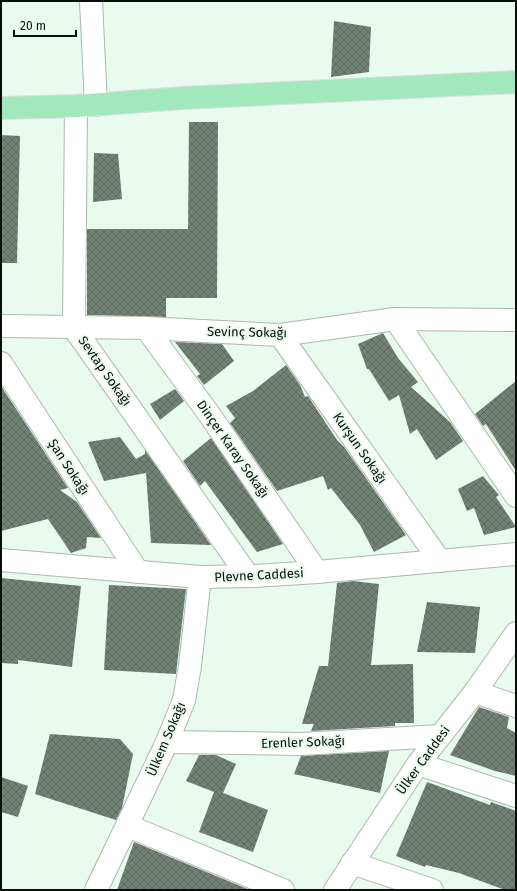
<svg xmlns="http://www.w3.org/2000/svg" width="517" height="891" font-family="'Fira Sans',sans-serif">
<defs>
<pattern id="building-cross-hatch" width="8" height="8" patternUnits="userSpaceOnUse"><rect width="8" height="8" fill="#718275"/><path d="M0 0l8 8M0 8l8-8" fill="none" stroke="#5b695e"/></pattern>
</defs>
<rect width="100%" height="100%" fill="#e9fbee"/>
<!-- building -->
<g fill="url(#building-cross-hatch)">
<polygon points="334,21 371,27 369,72 331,77"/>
<polygon points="189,122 218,122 217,298 166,298 166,317 87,315 87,229 188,229"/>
<polygon points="1,135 20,136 17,263 1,263"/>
<polygon points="94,153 118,154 122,199 93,202"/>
<polygon points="383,333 398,358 418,382 411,387 450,422 463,441 436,460 417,429 410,434 399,395 389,401 369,369 367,369 358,344"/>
<polygon points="175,342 222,344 234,361 204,385 197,376 200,374"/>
<polygon points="286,365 300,385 305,397 308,396 337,440 344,447 406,535 374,552 360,525 331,488 328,490 323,476 277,491 230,423 235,418 226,406 253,391"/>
<polygon points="516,381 516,471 486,424 483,426 475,414"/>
<polygon points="1,386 68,488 60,490 77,502 101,538 87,537 86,548 71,553 48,519 1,531"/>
<polygon points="175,389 184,401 160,420 150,404"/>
<polygon points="120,437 136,459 145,454 145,450 211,545 151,543 146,473 104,481 88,442"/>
<polygon points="211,438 283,544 257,552 205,481 200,486 183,461"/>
<polygon points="483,476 499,495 496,497 516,527 484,535 474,508 467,511 458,489"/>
<polygon points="1,578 81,586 72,667 18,660 18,664 1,663"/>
<polygon points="353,581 379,584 371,665 413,664 414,723 395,723 395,726 311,731 314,724 302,724 319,666 328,666 337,583"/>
<polygon points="109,585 186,589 176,674 104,670"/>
<polygon points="427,602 480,607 475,653 417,652"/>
<polygon points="479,707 509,717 507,728 516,733 516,776 495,771 450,755"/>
<polygon points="50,734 120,739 133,754 122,808 116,820 35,794"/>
<polygon points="389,751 380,793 294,774 301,756"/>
<polygon points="199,755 216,755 236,764 223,793 268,810 253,852 199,832 214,792 186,781"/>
<polygon points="1,777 28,786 18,817 1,812"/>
<polygon points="427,782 490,805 491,802 516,811 516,890 505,890 459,873 426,865 425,867 396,856"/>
<polygon points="134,842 250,890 117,890"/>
</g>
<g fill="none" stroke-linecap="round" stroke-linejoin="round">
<defs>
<g id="minor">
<polyline points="91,1 96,105"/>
<polyline points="76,106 74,328 248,576"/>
<polyline points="395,319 516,496"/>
<polyline points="1,326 146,328 280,335 395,319 516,320"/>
<polyline points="146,328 209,414 317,572"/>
<polyline points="280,335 440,561"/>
<polyline points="1,363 138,572"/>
<polyline points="1,560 200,577 254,576 317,572 516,554"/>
<polyline points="475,692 516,706"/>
<polyline points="167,742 301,744 440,736"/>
<polyline points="418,764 516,796"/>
<polyline points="128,826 283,890"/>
<polyline points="352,863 432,890"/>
<polyline points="96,890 167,742 184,700 190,666 200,577"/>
<polyline points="335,890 418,764 475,692 516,633"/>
</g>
<polyline id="major" points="1,108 76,106 183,98 516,82"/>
</defs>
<!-- minor casing -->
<use href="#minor" stroke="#a9baad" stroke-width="24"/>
<!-- major casing -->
<use href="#major" stroke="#dcdddd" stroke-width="24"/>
<!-- minor -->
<use href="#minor" stroke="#fff" stroke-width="22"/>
<!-- major -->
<use href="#major" stroke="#a1e9bc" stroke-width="22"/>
</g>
<g text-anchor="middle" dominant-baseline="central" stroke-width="4" stroke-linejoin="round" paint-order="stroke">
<!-- street labels -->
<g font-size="13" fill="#080e0a" stroke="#e9fbee">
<text transform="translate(247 332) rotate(1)">Sevinç Sokağı</text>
<text transform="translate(105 371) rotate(55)">Sevtap Sokağı</text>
<text transform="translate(360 448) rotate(55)">Kurşun Sokağı</text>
<text transform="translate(233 449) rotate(55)">Dinçer Karay Sokağı</text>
<text transform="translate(69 467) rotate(57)">Şan Sokağı</text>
<text transform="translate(259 575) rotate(-3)">Plevne Caddesi</text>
<text transform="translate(166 739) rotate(-67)">Ülkem Sokağı</text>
<text transform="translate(303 742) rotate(-2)">Erenler Sokağı</text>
<text transform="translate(423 760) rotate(-54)">Ülker Caddesi</text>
</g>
</g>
<!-- border -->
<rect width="517" height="891" fill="none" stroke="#080e0a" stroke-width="4"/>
<!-- scale -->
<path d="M14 30v6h62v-6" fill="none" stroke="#080e0a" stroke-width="2"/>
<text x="20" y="30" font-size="12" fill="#080e0a" stroke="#e9fbee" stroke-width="3" paint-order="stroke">20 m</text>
</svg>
